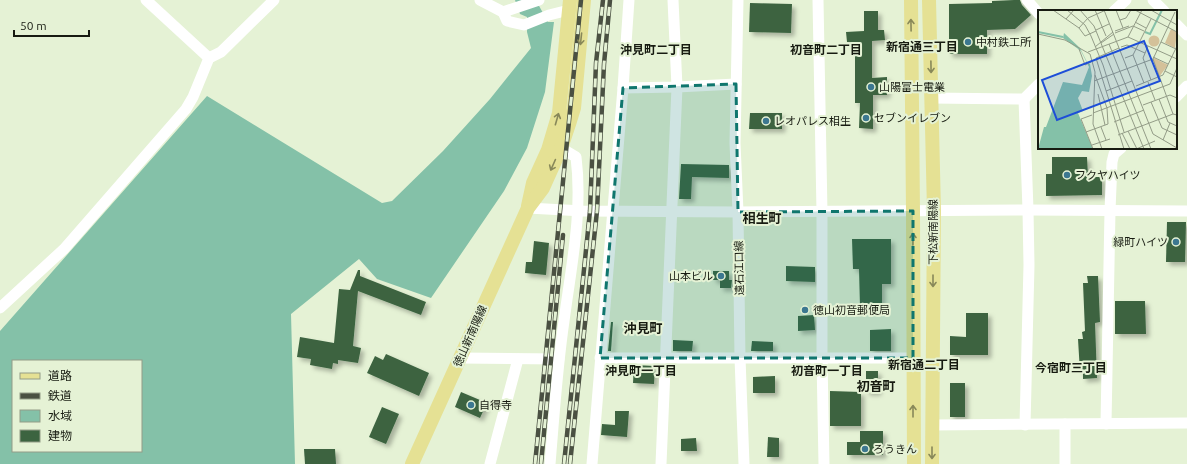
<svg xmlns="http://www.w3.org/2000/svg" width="1187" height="464" font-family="Ubuntu,'Noto Sans JP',sans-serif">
<defs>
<filter id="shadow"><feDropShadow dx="3.5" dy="3.5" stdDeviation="2" flood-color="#0004"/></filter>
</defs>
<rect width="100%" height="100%" fill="#e5f2d5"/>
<!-- water -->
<path fill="#84c1a8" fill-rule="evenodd" d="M515 0H533L538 4 548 22H554L545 92 527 148 504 191 431 298 377 279 359 259 291 314 295 464H0V331L207 96 382 203 392 201 443 151 490 99 531 48 527 32V17L520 14ZM13 361H141V451H13Z"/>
<!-- building -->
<g fill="#3c6440" filter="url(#shadow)">
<polygon points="1014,0 1020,0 1022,5 1031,15 1015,29 987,30 987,54 949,54 949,4 992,3 992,1"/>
<polygon points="750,3 792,4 791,33 749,32"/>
<polygon points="864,11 878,11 878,30 884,30 885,40 872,41 872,78 887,77 887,95 873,95 873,129 859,128 860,103 855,103 855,42 847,42 846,32 864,31"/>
<polygon points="750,113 782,113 782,129 749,129"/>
<polygon points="1052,157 1087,157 1088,177 1102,177 1102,195 1046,196 1046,174 1052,174"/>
<polygon points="681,164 729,165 729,178 692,177 691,199 679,199"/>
<polygon points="1167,222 1186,222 1185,262 1166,262"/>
<polygon points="852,239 891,239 891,284 882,284 882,303 872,303 873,307 860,307 859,269 853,269"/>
<polygon points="534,241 549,243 546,275 525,273 526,262 532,262"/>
<polygon points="786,266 815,267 815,282 786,281"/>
<polygon points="358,270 360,270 360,276 426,302 421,315 358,291 353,346 361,348 358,363 338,360 338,364 333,363 332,369 310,365 311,359 297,357 300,337 334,343 339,289 350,290"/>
<polygon points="713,271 729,271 729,280 732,280 731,288 720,288 720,280 713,280"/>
<polygon points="1087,276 1098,276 1100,322 1095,323 1097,378 1083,379 1083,372 1080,372 1078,339 1083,339 1082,332 1085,331 1083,283 1088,283"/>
<polygon points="1115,301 1145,301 1146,334 1115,334"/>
<polygon points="966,313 988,313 988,355 950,355 950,336 966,337"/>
<polygon points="814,315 815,330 798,331 798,316"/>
<polygon points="611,322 613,322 611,351 608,351"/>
<polygon points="891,329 891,351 870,351 870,330"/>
<polygon points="673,340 693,341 692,351 673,351"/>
<polygon points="752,341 773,342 773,351 751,351"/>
<polygon points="386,354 429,373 419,396 367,373 375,356 383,360"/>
<polygon points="634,365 655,366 654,384 633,383"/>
<rect x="866" y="371" width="12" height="21"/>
<polygon points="775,376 775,393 753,393 753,377"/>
<rect x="950" y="383" width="15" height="34"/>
<polygon points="830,391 861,392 861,426 830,426"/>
<polygon points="461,392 487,403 480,418 455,407"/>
<polygon points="382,407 399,414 386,444 369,437"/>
<polygon points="615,411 629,411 627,437 601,435 602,424 615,425"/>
<polygon points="860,431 883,431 883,455 847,455 847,442 860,442"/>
<polygon points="768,437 779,438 779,457 767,457"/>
<polygon points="696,438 697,451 681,451 681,439"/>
<polygon points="304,449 335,449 336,464 305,464"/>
</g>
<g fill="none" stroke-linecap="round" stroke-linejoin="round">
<!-- minor -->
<g stroke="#fff" stroke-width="11">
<polyline points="146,0 209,58"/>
<polyline points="480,0 503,12 539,0"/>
<polyline points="738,0 735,143 738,212 740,358 744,464"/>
<polyline points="818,0 822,212 822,359 824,464"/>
<polyline points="1027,0 1039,14"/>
<polyline points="1153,0 1164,11"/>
<polyline points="1114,11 1126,0"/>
<polyline points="503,12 507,21 524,25 549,15 569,10"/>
<polyline points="1176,24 1187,35"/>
<polyline points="623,88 677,87 736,84"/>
<polyline points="1176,97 1187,86"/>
<polyline points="931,98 1024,99 1039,84"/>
<polyline points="1024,99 1028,210 1029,265 1025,425"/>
<polyline points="528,208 583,211 738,212 1028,210 1187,211"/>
<polyline points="0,308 64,249 186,109 193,97 209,58 221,52 274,0"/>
<polyline points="460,358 559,359"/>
<polyline points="600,358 913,358"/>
<polyline points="1065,424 1065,464"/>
<polyline points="1106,424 1110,211 1112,162 1114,154 1121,148"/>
<polyline points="932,425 1187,423"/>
<polyline points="490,464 518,359"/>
<path d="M550 464C554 416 557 369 564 321 571 267 583 212 576 157L561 148"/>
<polyline points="592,464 623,88 629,0"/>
<polyline points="661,464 677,87 673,0"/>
</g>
<!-- major -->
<g stroke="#e5e194" stroke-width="14">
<polyline points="911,0 913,211 914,464"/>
<polyline points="929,0 934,211 932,464"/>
<polyline points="528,206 533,183 548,150 559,113 570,0"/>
<polyline points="412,464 528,208 543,188 561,148 570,121 574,108 584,0"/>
</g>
<defs>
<g id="rail">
<polyline points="535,464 581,0"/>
<polyline points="541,464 563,235"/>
<polyline points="564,464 590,211 596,63 603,0"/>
<polyline points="570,464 597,211 604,64 610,0"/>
</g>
</defs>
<!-- rail casing -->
<use href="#rail" stroke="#4a5042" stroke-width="4.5"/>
<!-- rail -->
<use href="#rail" stroke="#e5f2d5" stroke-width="3" stroke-dasharray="9" stroke-linecap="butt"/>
</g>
<!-- one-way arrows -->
<defs><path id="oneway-shaft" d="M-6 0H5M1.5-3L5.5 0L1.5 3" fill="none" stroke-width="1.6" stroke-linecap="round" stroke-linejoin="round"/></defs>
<g stroke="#888859">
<use href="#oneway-shaft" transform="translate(911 25) rotate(-91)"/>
<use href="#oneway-shaft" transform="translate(581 39) rotate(96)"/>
<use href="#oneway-shaft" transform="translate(931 67) rotate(89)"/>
<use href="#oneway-shaft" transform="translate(557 119) rotate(-74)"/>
<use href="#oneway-shaft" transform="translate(553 165) rotate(114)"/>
<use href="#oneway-shaft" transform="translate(913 239) rotate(-90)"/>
<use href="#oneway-shaft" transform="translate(933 281) rotate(90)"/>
<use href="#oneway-shaft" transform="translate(913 411) rotate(-90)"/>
<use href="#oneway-shaft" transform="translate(932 453) rotate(90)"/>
</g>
<!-- marked area -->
<path fill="#0f766e" fill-opacity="0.2" stroke="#0f766e" stroke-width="3" stroke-dasharray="8 5" stroke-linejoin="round" d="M736 84 738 212 913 211V358H600L623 88Z"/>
<!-- markers -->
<g fill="#3c7790" stroke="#e5f2d5" stroke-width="1.5">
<circle cx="968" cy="42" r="4"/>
<circle cx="871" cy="87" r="4"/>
<circle cx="866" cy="118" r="4"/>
<circle cx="766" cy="121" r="4"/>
<circle cx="1067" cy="175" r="4"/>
<circle cx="1176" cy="242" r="4"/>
<circle cx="721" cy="276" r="4"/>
<circle cx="805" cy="310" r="4"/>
<circle cx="471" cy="405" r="4"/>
<circle cx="865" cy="449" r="4"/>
</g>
<g text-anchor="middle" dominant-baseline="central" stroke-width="4" stroke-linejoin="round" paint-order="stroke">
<!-- poi labels -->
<g font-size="11" fill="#171b11" stroke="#e5f2d5" text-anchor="start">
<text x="976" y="42">中村鉄工所</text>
<text x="879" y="87">山陽富士電業</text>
<text x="874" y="118">セブンイレブン</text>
<text x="774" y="121">レオパレス相生</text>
<text x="1075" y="175">フクヤハイツ</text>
<text x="1168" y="242" text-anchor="end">緑町ハイツ</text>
<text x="713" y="276" text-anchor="end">山本ビル</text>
<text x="813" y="310">徳山初音郵便局</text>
<text x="479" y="405">自得寺</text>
<text x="873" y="449">ろうきん</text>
</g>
<!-- street labels -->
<g font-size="11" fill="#171b11" stroke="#e5f2d5">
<text transform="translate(933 232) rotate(-90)">下松新南陽線</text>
<text transform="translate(739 268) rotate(-91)">遠石江口線</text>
<text transform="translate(470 336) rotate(-66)">徳山新南陽線</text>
</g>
<!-- neighbourhood labels -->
<g font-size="12" font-weight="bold" fill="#171b11" stroke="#e5f2d5">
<text x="922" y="46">新宿通三丁目</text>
<text x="656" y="49">沖見町二丁目</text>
<text x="826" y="49">初音町二丁目</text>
<text x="924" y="364">新宿通二丁目</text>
<text x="1071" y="367">今宿町三丁目</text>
<text x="641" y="370">沖見町一丁目</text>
<text x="827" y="370">初音町一丁目</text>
</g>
<!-- quarter labels -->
<g font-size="13" font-weight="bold" fill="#171b11" stroke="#e5f2d5">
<text x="762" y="218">相生町</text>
<text x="643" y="328">沖見町</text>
<text x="876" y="386">初音町</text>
</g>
</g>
<!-- overview -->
<g transform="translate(1038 10)">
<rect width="139" height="139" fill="#e5f2d5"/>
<path d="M133 19 139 22 137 38 127 33ZM110.5 31a5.5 5.5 0 1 1 11 0a5.5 5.5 0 1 1-11 0ZM116 48 130 55 121 67 115 49Z" fill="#d4c199"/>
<path d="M26 23 42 38 49 52 52 54 54 66 51 82 44 81 40 88 45 101 40 103 55 139H0L6 117H8L25 72 44 75 51 57 43 41 25 28Z" fill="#84c1a8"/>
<path fill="none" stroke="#84c1a8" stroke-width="2" d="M0 22 25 27M107 22 112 24 124 0"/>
<path fill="none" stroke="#939c87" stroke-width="1" d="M15 0 41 18 47 26 58 21M29 0 47 15 53 26 65 55 86 122M42 0 56 16 106 139M57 0 68 26M66 0 115 124 139 138M78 0 85 18M97 0 139 22M113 0 139 15M137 2 115 49 135 104 139 105M28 9 36 0M82 10 88 8 93 0M97 12 108 18M41 18 50 8 68 0M58 20 71 14M77 21 91 16M77 23 95 16 106 21M0 24 27 30 52 44 57 62 55 114 64 139M90 27 139 49M123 32 138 39M63 33 76 24M71 34 113 139M110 36 105 48 113 70M57 37 75 22M83 37 89 35 107 43M81 38 58 48 86 139M41 39 47 55 53 52M50 42 90 27 104 0M95 45 106 73M115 47 130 54M87 48 95 45 113 9M127 61 139 67M56 71 115 49M110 72 117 90M132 74 139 58M98 76 125 65 139 36M68 81 94 71M60 84 67 115M121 89 130 112 139 116M113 92 124 118 139 125M105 95 132 85 139 88M55 103 132 74M54 105 43 109 55 139M76 112 106 100M63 117 68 130M90 121 99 139M48 122 70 114 69 98 57 65M84 123 92 139M80 125 135 104M125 130 132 113M54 135 72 129M98 139 117 131"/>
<path fill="#1d4ed8" fill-opacity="0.15" stroke="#1d4ed8" stroke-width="2" d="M106 31 122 71 19 110 4 70Z"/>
<rect width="139" height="139" fill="none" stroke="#171b11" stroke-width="2"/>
</g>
<!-- legend -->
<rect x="12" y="360" width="130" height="92" fill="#e5f2d5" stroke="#939c87"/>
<rect x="20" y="373" width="20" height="6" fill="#e5e194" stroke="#939c87"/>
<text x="48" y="380" font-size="12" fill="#171b11">道路</text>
<rect x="20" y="393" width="20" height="6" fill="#4a5042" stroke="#939c87"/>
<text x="48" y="400" font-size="12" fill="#171b11">鉄道</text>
<rect x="20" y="410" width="20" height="12" fill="#84c1a8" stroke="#939c87"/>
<text x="48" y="420" font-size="12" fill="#171b11">水域</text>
<rect x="20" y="430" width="20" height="12" fill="#3c6440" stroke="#939c87"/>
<text x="48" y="440" font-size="12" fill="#171b11">建物</text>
<!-- scale -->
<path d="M14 30v6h75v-6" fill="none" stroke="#171b11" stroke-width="2"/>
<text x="20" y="30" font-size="12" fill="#171b11" stroke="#e5f2d5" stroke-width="3" paint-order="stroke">50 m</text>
</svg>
